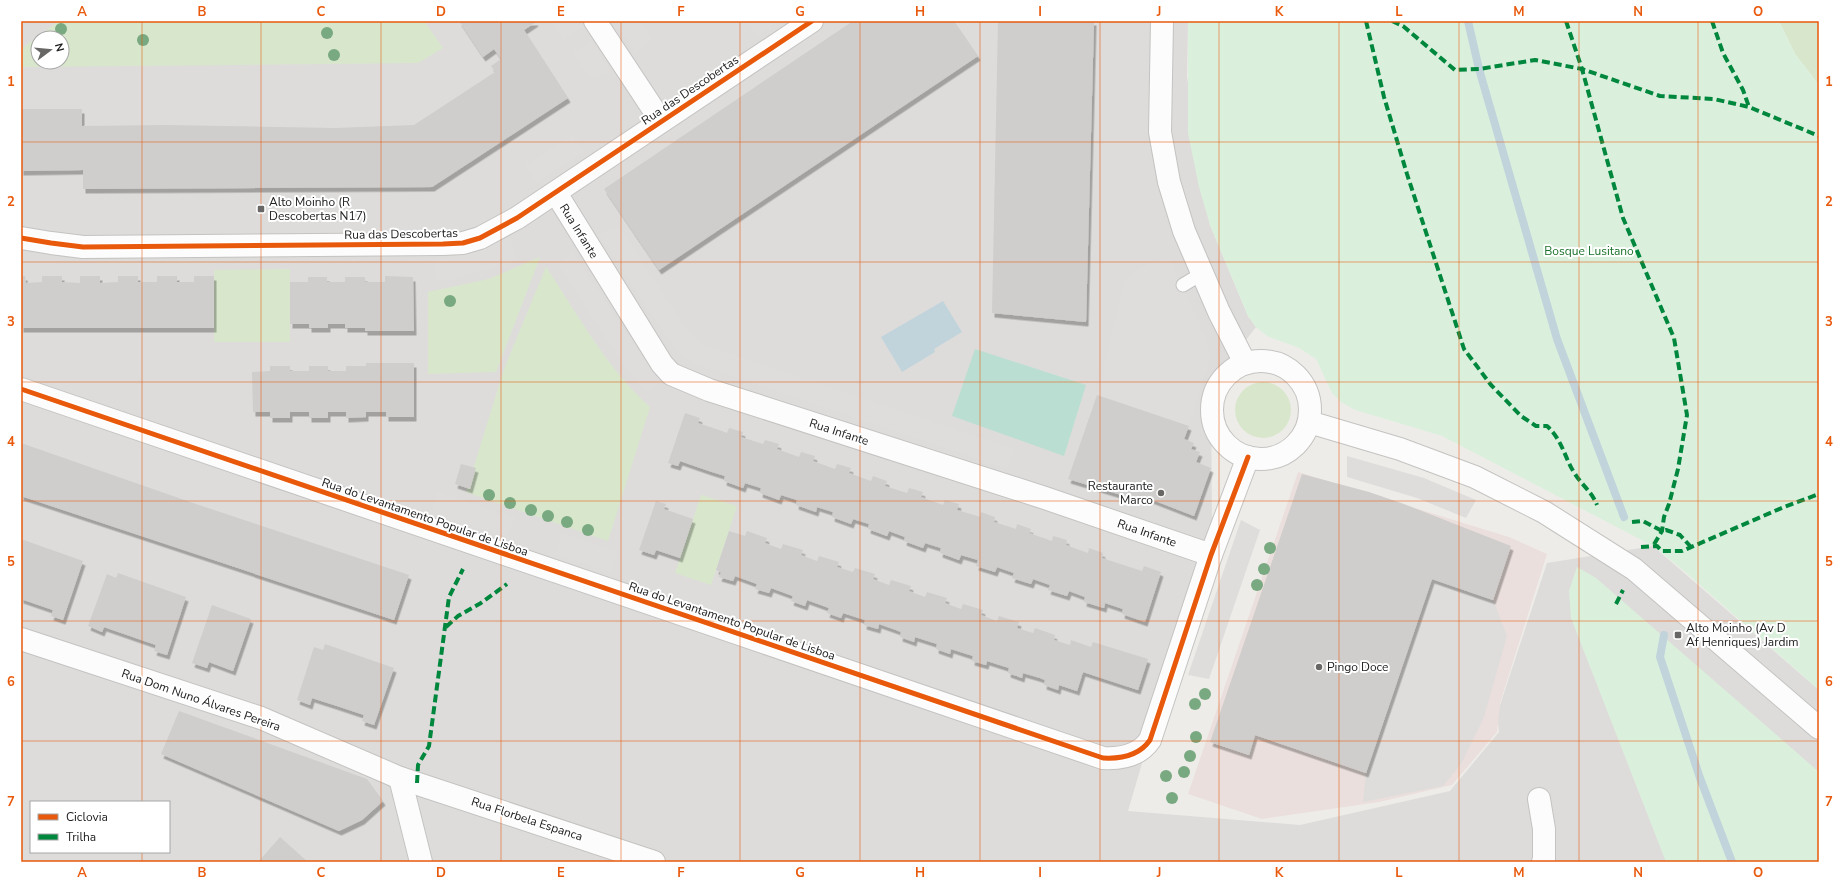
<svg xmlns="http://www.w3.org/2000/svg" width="1840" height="883" font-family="'Nunito Sans',sans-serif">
<defs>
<filter id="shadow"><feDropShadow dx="2.5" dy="4.5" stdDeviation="0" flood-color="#0004"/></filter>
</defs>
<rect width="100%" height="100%" fill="#eeece9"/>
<!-- residential -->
<path fill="#dddcda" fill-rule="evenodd" d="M21 21H1188L1187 77 1210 225 1248 316 1256 327 1211 386 1212 525 1128 811 1300 825 1450 791 1499 732 1497 714 1547 563 1653 546 1819 690V862H21ZM38 38H62V62H38ZM31 802H169V852H31Z"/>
<!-- commercial -->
<polygon fill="#eadfdc" points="1298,472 1509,537 1547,554 1500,703 1497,732 1452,785 1379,802 1262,819 1188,794"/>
<!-- grass -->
<g fill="#d8e7cc" fill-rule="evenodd">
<path d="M59 21H424L443 48 418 63 21 67V49ZM38 38H62V62H38Z"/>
<polygon points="1779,21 1819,21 1819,85 1795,54"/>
<polygon points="540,257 496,372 428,374 428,292 489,279"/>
<path d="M546 267C578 315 607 369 650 407L608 541 466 492 504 369Z"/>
<polygon points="290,269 290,342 214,342 214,270"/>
<circle cx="1263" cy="410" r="28"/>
<polygon points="701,495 737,506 711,585 675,573"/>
</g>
<!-- park -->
<g fill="#dbf0dc">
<polygon points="1188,21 1779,21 1795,54 1819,85 1819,690 1684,571 1653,546 1442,436 1355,410 1341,402 1332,393 1316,359 1299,348 1267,336 1256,327 1248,316 1210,225 1199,187 1188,133"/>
<polygon points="1577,567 1596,578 1819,772 1819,862 1666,862 1571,618 1569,591"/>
</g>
<!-- pitch -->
<polygon fill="#badfd2" points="975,349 1086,385 1064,456 952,416"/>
<!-- parking -->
<g fill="#dedddc">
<polygon points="551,21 578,21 582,27 564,40"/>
<polygon points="615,21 641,21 653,39 635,53"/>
<polygon points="747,21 780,21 757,36"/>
<polygon points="591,40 612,72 590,79 573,53"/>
<polygon points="573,135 584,152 536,183 525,166"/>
<polygon points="619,226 684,326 691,334 704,345 1014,449 1007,469 694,363 684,357 667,338 599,234"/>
<polygon points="510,237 517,259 496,267 438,282 433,260 480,250"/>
<polygon points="573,251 642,356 663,380 647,392 637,383 625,368 558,265"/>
<polygon points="1165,258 1173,264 1204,333 1210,353 1207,373 1202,382 1189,426 1097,395 1125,280 1134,271"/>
<polygon points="1347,456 1424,478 1476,500 1466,518 1417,498 1347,477"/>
<polygon points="437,493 514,517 508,537 431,513"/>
<polygon points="1241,520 1260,530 1209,679 1188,675"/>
<polygon points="562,534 617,551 611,572 556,554"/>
<polygon points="1432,579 1493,600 1507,636 1484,717 1461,764 1443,786 1363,802 1366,773"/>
</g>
<!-- water -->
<polygon fill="#c1d4dc" points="943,301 962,332 934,349 935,352 902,372 881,337"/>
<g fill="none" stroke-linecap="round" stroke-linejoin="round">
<!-- stream -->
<g stroke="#c1d4dc" stroke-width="8">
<polyline points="1468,21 1479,69 1557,339 1624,517"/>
<polyline points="1664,635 1660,657 1700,778 1732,862"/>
</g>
</g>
<!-- building -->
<g fill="#d0cecc" filter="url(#shadow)">
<polygon points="459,21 535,21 536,22 524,30 568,98 432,187 83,189 83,170 21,171 21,109 82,109 82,126 166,125 335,128 414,125 495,72 491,66 501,59 494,49 483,57"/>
<polygon points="853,21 954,21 978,56 659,270 604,189"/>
<polygon points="998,21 1094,21 1086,322 992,313"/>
<polygon points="21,276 25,276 26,283 42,282 42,276 62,276 62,282 80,283 80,276 100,276 100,283 118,282 118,276 138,276 138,282 157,282 157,276 177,276 177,282 194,282 194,276 214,276 214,328 21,328"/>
<polygon points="385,276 413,277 414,331 365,331 365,328 345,328 345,324 328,324 328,328 309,328 309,324 290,324 290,282 308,282 308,277 327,277 327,282 345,282 345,277 365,277 365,282 385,282"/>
<polygon points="366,363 414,363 414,417 386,417 386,412 366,412 366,417 346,418 346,412 328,412 328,418 309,418 309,412 290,412 290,418 270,418 270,412 253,412 252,372 270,371 270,366 290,366 290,371 309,371 309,366 328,366 328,371 346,371 346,366 366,366"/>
<polygon points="1097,395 1189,426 1184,439 1194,443 1191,449 1200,452 1196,462 1211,468 1194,516 1140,495 1138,500 1068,479"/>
<polygon points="685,413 700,418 698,423 722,431 727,433 729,428 743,432 741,437 763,444 765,440 779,444 777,449 799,457 801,452 815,456 813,461 835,469 837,464 851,468 849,473 871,481 873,476 887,481 885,486 907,493 909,488 923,492 921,497 943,505 945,500 959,504 957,510 974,515 980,517 981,512 995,517 994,522 1010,527 1016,529 1017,524 1031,529 1029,533 1052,541 1053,536 1067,540 1066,545 1088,553 1089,548 1103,553 1102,558 1142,571 1144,566 1161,572 1145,622 1122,614 1123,609 1105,603 1104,608 1084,602 1085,597 1069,591 1067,596 1048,590 1050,585 1033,579 1031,584 1012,578 1014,573 997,567 995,572 976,566 978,560 961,555 959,560 940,553 941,548 925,543 923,548 904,541 905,537 889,531 887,536 868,529 869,524 853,519 851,524 832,517 833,512 817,507 816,512 796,505 797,500 781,495 779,500 760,493 761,488 745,483 743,488 724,481 725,476 709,471 680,461 678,466 668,463"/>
<polygon points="21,443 193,503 409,575 394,620 21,496"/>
<polygon points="461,464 476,468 470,489 455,484"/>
<polygon points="1302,474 1369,492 1404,504 1511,546 1493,600 1432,579 1366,773 1255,735 1249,755 1210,742"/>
<polygon points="656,501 666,504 664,509 693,519 680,558 656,550 654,555 639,550"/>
<polygon points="729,531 745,536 747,531 767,538 765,543 781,549 783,544 803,550 801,555 817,561 819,556 839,562 837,567 853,572 855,568 875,574 873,579 889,585 891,580 911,586 909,591 925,597 927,592 947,598 945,603 961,609 963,604 983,610 981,615 997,621 999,616 1019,622 1017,628 1033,633 1035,628 1055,635 1054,640 1070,645 1071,640 1091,647 1093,642 1148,659 1138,690 1083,672 1077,691 1059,685 1058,690 1044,685 1045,680 1040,678 1023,673 1022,678 1008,673 1009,668 987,661 986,665 972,661 973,656 951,649 950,654 936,649 937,644 915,637 914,642 900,637 901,632 896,630 879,624 878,629 864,625 865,620 843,613 841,618 827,613 829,608 807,600 805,606 791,601 793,596 771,588 769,593 755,589 757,584 735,576 733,581 719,577 721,572 716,570"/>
<polygon points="21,539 83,561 63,620 51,616 53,610 21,599"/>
<polygon points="118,573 186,597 167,655 154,651 156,645 104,627 102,632 88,626 107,574 116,578"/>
<polygon points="212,605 251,619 233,671 209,662 207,668 192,663"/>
<polygon points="325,644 394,668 374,725 362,721 364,715 337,706 312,698 310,705 297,700 314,647 323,650"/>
<polygon points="179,711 367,779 383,801 362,820 339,831 161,754"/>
<polygon points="280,837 308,862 258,862"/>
</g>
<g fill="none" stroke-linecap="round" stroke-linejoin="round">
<defs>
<polyline id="service" points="1183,285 1203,273"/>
<g id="minor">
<polyline points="595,21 661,121"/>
<polyline points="1162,21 1160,132 1169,182 1184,231 1219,312 1245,363"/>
<polyline points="556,193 662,364 671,374 709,390 1045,498 1211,555"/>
<polyline points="21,238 51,243 83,247 443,244 463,243 480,238 517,218 812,21"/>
<polyline points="21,639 261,718 400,778 654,862"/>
<polyline points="400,778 421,862"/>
<polyline points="1539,799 1544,829 1544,862 1543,862"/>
</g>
<g id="tertiary">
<circle cx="1261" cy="410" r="49"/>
<path d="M21 389 1103 758C1121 759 1139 756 1150 740L1211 555 1248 457"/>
<polyline points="1309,422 1400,449 1475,477 1544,512 1634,569 1819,728"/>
</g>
</defs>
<!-- service casing -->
<use href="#service" stroke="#c4c3c1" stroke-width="15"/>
<!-- minor casing -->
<use href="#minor" stroke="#c4c3c1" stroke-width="24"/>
<!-- tertiary casing -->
<use href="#tertiary" stroke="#c4c3c1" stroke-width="24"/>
<!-- service -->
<use href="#service" stroke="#fcfcfc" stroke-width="13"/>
<!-- minor -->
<use href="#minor" stroke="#fcfcfc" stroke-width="22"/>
<!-- tertiary -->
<use href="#tertiary" stroke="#fcfcfc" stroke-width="22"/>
<!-- quiet -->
<g stroke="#00873e" stroke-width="4" stroke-dasharray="8 4" stroke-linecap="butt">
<path d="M1366 21 1384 97 1407 174 1464 349 1491 385 1521 416 1536 426H1547C1563 441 1564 457 1575 474 1582 485 1592 492 1597 505"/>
<polyline points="1392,21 1403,26 1455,70 1479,69 1535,60 1582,69 1660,96 1714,99 1749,107 1819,136"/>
<polyline points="1566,21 1582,69 1623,218 1674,338 1687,415 1678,469 1669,504 1664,517 1662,531 1653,546"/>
<polyline points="1712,21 1723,53 1743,90 1749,107"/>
<polyline points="1632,522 1643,521 1662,531 1666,530 1680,535 1691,547"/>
<polyline points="1641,547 1657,546 1662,551 1682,551 1784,507 1819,494"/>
<polyline points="1616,604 1623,590"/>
<polyline points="446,627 458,616 481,603 507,584"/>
<polyline points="417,783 418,765 429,746 449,597 463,569"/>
</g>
<defs>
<g id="cycleway">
<polyline points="21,238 51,243 83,247 443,244 463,243 480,238 517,218 812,21"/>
<path d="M21 389 1103 758C1121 759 1139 756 1150 740L1211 555 1248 457"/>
</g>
</defs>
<!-- cycleway casing -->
<use href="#cycleway" stroke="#fff" stroke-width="8"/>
<!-- cycleway -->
<use href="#cycleway" stroke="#e8590c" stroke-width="5"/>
</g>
<!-- trees -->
<g fill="#79a980">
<circle cx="61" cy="29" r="6"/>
<circle cx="327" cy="33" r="6"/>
<circle cx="143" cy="40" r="6"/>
<circle cx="334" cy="55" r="6"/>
<circle cx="450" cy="301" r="6"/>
<circle cx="489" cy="495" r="6"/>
<circle cx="510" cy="503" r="6"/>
<circle cx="531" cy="510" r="6"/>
<circle cx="548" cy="516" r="6"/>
<circle cx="567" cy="522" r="6"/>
<circle cx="588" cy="530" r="6"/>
<circle cx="1270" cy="548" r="6"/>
<circle cx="1264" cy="569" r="6"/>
<circle cx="1257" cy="585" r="6"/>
<circle cx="1205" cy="694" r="6"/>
<circle cx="1195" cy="704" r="6"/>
<circle cx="1196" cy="737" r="6"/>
<circle cx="1190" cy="756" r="6"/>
<circle cx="1184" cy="772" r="6"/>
<circle cx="1166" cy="776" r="6"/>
<circle cx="1172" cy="798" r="6"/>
</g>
<!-- grid -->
<path fill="none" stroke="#e8590c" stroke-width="1" stroke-opacity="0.55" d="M142 21V802M261 21V862M381 21V862M501 21V862M621 21V862M740 21V862M860 21V862M980 21V862M1100 21V862M1219 21V862M1339 21V862M1459 21V862M1579 21V862M1698 21V862M21 142H1819M21 262H1819M21 382H1819M21 501H1819M21 621H1819M21 741H1819M142 852V862"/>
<!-- markers -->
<g fill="#686766" stroke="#fff" stroke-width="1.5">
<rect x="257" y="205" width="8" height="8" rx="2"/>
<circle cx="1161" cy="493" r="4"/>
<rect x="1674" y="631" width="8" height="8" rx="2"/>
<circle cx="1319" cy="667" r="4"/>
</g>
<g text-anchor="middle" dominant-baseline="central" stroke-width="4" stroke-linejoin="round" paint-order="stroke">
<!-- street labels -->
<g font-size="12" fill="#202020" stroke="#fff">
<text transform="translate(690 90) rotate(-34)">Rua das Descobertas</text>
<text transform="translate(579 231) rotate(58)">Rua Infante</text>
<text transform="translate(401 234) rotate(-1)">Rua das Descobertas</text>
<text transform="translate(839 432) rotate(18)">Rua Infante</text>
<text transform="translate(425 517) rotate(19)">Rua do Levantamento Popular de Lisboa</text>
<text transform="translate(1147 533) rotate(19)">Rua Infante</text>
<text transform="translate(732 621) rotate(19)">Rua do Levantamento Popular de Lisboa</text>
<text transform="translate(201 700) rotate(19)">Rua Dom Nuno Álvares Pereira</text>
<text transform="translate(527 819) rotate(18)">Rua Florbela Espanca</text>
</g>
<!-- poi labels -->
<g font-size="12" fill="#202020" stroke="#fff" text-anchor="start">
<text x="269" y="202">Alto Moinho (R<tspan x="269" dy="14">Descobertas N17)</tspan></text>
<text x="1153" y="486" text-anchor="end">Restaurante<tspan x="1153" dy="14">Marco</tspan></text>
<text x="1686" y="628">Alto Moinho (Av D<tspan x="1686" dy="14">Af Henriques) Jardim</tspan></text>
<text x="1327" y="667">Pingo Doce</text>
</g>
<!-- park labels -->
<g font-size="12" fill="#1a722a" stroke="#fff">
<text x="1589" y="251">Bosque Lusitano</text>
</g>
</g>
<!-- border -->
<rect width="1840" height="883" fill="none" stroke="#ffffff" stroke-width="44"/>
<!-- legend -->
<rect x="30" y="801" width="140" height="52" fill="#ffffff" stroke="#a6a6a6"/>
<rect x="38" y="814" width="20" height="6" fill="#e8590c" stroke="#a6a6a6"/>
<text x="66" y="821" font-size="12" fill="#202020">Ciclovia</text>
<rect x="38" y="834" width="20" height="6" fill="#00873e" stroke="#a6a6a6"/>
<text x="66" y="841" font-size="12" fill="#202020">Trilha</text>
<!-- north arrow -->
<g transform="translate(50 50) rotate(74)"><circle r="19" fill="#ffffff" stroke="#a6a6a6"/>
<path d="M0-3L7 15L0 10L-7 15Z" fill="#686766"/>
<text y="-6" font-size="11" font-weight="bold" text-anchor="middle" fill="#202020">N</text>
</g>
<rect x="22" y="22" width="1796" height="839" fill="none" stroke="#e8590c" stroke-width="1.5"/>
<g font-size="13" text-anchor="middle" font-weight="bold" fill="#e8590c">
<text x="82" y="16">A</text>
<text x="202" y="16">B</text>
<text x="321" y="16">C</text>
<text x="441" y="16">D</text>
<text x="561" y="16">E</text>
<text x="681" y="16">F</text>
<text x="800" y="16">G</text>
<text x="920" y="16">H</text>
<text x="1040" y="16">I</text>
<text x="1159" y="16">J</text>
<text x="1279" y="16">K</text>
<text x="1399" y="16">L</text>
<text x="1519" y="16">M</text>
<text x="1638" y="16">N</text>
<text x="1758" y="16">O</text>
<text x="11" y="86">1</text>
<text x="1829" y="86">1</text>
<text x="11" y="206">2</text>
<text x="1829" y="206">2</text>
<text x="11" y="326">3</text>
<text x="1829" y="326">3</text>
<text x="11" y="446">4</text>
<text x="1829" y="446">4</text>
<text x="11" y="566">5</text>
<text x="1829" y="566">5</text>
<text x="11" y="686">6</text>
<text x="1829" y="686">6</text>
<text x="11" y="806">7</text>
<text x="1829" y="806">7</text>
<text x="82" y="877">A</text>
<text x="202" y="877">B</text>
<text x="321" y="877">C</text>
<text x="441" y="877">D</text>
<text x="561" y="877">E</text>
<text x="681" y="877">F</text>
<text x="800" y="877">G</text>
<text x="920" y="877">H</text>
<text x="1040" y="877">I</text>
<text x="1159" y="877">J</text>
<text x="1279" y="877">K</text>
<text x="1399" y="877">L</text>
<text x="1519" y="877">M</text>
<text x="1638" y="877">N</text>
<text x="1758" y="877">O</text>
</g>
</svg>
